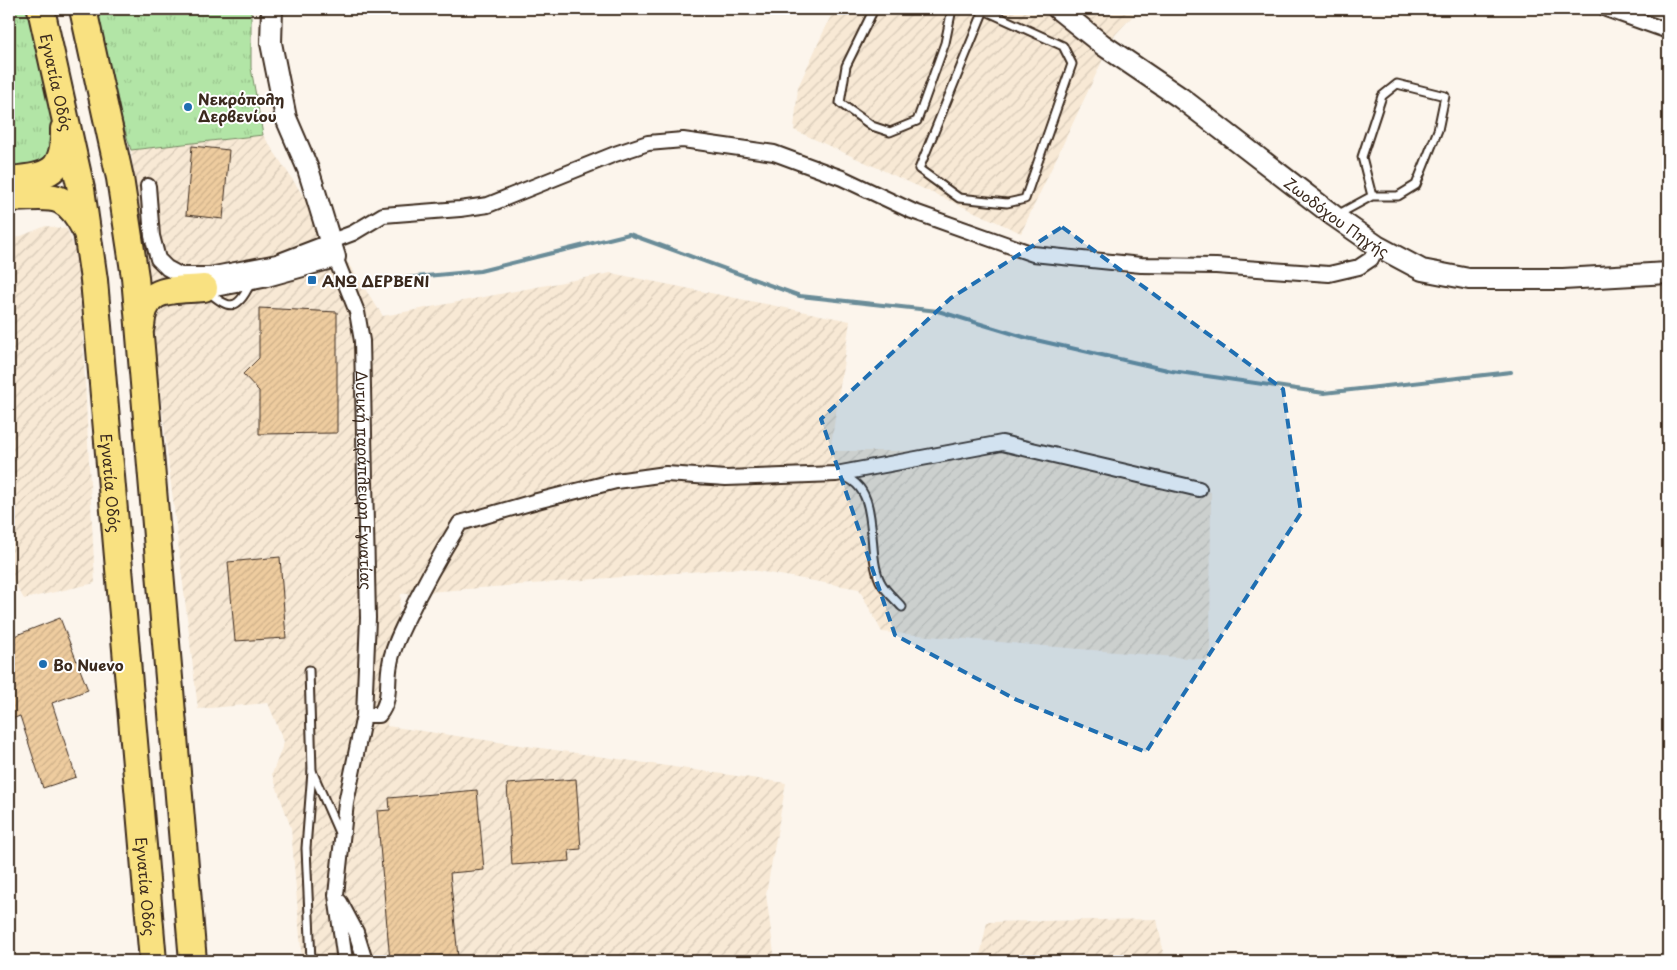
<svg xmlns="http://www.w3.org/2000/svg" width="1677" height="970" font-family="'Playpen Sans',sans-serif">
<defs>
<pattern id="industrial-furrows" width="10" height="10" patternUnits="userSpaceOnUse" patternTransform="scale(1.25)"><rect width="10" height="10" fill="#f8e9d5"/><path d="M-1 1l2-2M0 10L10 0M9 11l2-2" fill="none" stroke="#d6c8b6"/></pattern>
<pattern id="grass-tufts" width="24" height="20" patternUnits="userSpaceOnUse" patternTransform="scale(1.25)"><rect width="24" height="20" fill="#b2e5a6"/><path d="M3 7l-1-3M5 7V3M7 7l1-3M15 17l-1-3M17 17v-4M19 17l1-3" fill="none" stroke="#9ac58e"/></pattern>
<pattern id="building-hatch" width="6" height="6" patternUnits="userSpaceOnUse" patternTransform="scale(1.25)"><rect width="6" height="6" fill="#eecc9f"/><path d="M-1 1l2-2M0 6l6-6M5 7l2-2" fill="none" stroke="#cdaf88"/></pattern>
</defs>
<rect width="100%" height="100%" fill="#fcf5ec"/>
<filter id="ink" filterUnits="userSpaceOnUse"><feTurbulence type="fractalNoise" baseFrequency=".02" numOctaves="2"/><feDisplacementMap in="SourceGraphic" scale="10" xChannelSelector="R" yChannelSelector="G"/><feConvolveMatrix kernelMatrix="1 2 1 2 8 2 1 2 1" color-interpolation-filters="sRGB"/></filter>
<g filter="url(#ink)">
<!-- industrial -->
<g fill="url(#industrial-furrows)">
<polygon points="834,9 1139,9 1114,36 1021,233 794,130 798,87"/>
<polygon points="263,135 383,316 611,273 850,321 830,451 1006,451 1211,492 1210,660 882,632 859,589 740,568 401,594 387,726 786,783 766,894 775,961 302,961 291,828 272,774 284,742 268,703 198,709 131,150"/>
<polygon points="46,226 67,229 79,261 95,583 24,599 9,574 9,249 16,238"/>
<polygon points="1157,919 1165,961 979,961 987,922"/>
</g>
<!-- grass -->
<g fill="url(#grass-tufts)" stroke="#768862">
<polygon points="9,9 30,9 56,125 55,156 24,170 9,165"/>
<polygon points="93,9 251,9 251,68 263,135 131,150 109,79"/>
</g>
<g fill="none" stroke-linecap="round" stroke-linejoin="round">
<!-- stream -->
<polyline stroke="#6a8c98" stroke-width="4" points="383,280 480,271 629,234 800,296 938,311 1027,338 1172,371 1324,393 1511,372"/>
</g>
<!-- building -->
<g fill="url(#building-hatch)" stroke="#3b2a1e">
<polygon points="192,146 229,150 223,219 186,215"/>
<polygon points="259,308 337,312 337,433 259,434 259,391 243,374 259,358"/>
<polygon points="280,557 286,638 235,641 228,562"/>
<polygon points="60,618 88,690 52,703 76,777 43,788 20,716 9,720 9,638"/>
<polygon points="576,779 581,849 569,850 570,861 512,865 507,784"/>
<polygon points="477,790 484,870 450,873 458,958 390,961 377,811 390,810 389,798"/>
</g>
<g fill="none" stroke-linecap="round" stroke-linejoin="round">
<defs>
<g id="lane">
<polyline points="874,9 846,66 840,103 872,126 890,132 917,121 945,43 952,9"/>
<polyline points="984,10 1063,46 1072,64 1025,199 1007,203 959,198 919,169 984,10 985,9"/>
<polyline points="1337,215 1372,196 1398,196 1416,185 1438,130 1445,96 1397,84 1382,96 1362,157 1372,196"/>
<path d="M208 291C229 311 238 310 250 284"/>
<path d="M841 476C883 486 865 550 880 581 884 590 895 599 902 607"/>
<polyline points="309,670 312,771 340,835"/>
<polyline points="311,961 306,848 312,771"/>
</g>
<g id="street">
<polyline points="1606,9 1668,31"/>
<polyline points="148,186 152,236 158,259 167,268 180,275 209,275 277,262 353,233 383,215 460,209 488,205 615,154 648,143 683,140 774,153 842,178 912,211 1033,254 1141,265 1216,266 1329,274 1359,267 1371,259 1377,246"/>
<path id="s1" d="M335 257 357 312 362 341 368 618 364 715 346 803 336 895 345 961"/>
<path d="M364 715H379C392 699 386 682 390 664 392 649 400 634 406 621 422 587 440 555 460 523L537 501 616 481 666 474 726 478 836 474 1002 443 1199 489"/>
<polyline points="340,902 356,932 365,961"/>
</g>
<g id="secondary">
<path id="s2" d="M1058 9 1103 45 1181 98 1334 216 1377 246 1422 270 1469 279H1563L1668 273"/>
<polyline points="204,288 263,277 335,257 308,169 286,118 271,43 272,9"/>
</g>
<g id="highway">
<path id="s3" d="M41 9 81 189 94 280 153 961"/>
<polyline points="83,9 120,178 135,277 193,961"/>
<path d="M9 180C47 176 65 175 64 129"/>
<path d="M9 198C49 198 64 188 85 229"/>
<path d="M141 326C144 285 171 291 204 288"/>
</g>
</defs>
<!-- lane casing -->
<use href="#lane" stroke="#3b2a1e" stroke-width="11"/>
<!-- street casing -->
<use href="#street" stroke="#3b2a1e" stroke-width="18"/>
<!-- secondary casing -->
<use href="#secondary" stroke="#3b2a1e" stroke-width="24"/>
<!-- highway casing -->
<use href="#highway" stroke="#3b2a1e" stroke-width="30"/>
<!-- lane -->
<use href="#lane" stroke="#fff" stroke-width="7"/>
<!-- street -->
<use href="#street" stroke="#fff" stroke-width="14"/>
<!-- secondary -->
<use href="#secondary" stroke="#fff" stroke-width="20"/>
<!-- highway -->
<use href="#highway" stroke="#f9e181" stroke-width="26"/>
</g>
</g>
<!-- marked area -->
<path fill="#1f6fb2" fill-opacity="0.2" stroke="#1f6fb2" stroke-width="4" stroke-dasharray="10 6" stroke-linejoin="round" d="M1062 227 1283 389 1301 513 1146 752 1017 700 895 635 821 419 951 298Z"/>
<!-- markers -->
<g fill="#1f6fb2" stroke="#fff" stroke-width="2">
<circle cx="188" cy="107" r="5"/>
<rect x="307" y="275" width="10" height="10" rx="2.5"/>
<circle cx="43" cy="664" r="5"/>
</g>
<g text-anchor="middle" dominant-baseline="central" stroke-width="4" stroke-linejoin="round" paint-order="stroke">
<!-- street labels -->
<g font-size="15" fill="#3b2a1e" stroke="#fff">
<text stroke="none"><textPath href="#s3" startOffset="75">Εγνατία Οδός</textPath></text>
<text stroke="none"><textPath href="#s2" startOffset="348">Ζωοδόχου Πηγής</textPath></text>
<text stroke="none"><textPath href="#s1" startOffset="228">Δυτική παράπλευρη Εγνατίας</textPath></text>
<text stroke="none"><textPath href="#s3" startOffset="480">Εγνατία Οδός</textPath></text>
<text stroke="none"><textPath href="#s3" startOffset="885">Εγνατία Οδός</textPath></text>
</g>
<!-- poi labels -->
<g font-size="15" font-weight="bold" fill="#3b2a1e" stroke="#fff" text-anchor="start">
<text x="198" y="98">Νεκρόπολη<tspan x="198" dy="17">Δερβενίου</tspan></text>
<text x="322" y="280">ΑΝΩ ΔΕΡΒΕΝΙ</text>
<text x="53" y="664">Bo Nuevo</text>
</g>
</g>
<!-- margin -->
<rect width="1677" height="970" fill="none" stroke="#fff" stroke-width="30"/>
<rect x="15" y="15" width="1647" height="940" fill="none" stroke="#3b2a1e" stroke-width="2" filter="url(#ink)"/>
</svg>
